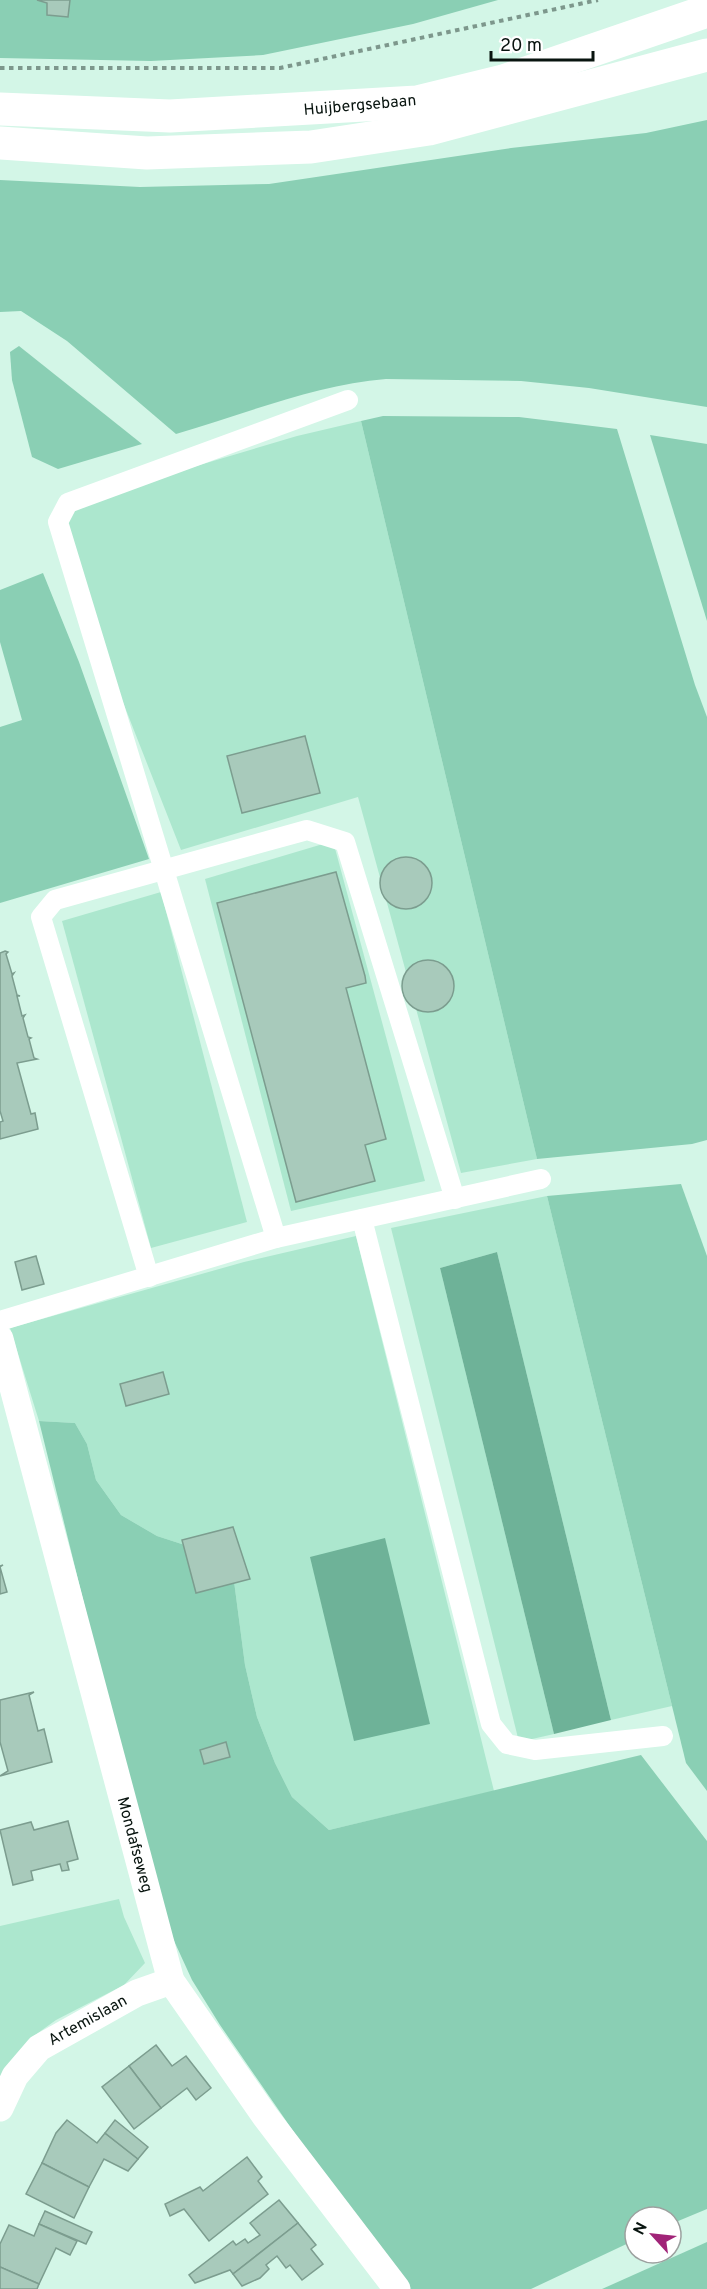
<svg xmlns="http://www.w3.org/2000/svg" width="707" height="2289" font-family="Overpass,sans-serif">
<rect width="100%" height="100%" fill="#d3f6e7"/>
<!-- green -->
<g fill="#ace7ce">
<polygon points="361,421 537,1159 461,1173 358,797 181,850 62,547 72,503 297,436"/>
<polygon points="333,841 425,1181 291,1211 205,879"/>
<polygon points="161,892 247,1222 151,1248 62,921"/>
<polygon points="547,1196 672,1706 611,1720 497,1252 440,1268 554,1734 519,1742 391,1228"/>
<polygon points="356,1236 494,1791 329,1830 292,1797 275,1763 257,1717 245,1665 229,1543 194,1548 157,1536 121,1515 96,1480 87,1444 75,1423 39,1421 10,1328 244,1262"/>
<polygon points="119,1899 124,1917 145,1963 124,1985 56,2020 31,2038 0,2077 0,1926"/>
</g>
<!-- forest -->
<g fill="#8acfb4">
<polygon points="0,0 498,0 413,24 263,55 151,61 0,58"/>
<path d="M707 120V407L589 388 521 381 386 379C315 385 244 414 176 434L67 341 21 311 0 312V180L140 187 269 184 511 148 646 133Z"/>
<polygon points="19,346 142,444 58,469 32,457 12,380 10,352"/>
<polygon points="383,416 519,417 617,429 695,685 707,717 707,1140 692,1144 537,1159 361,421"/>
<polygon points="650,435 707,444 707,621"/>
<polygon points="43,573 79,662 149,859 0,903 0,727 22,720 0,642 0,590"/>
<polygon points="681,1184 707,1256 707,1791 686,1763 547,1196"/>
<polygon points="39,1421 75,1423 87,1444 96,1480 121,1515 157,1536 194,1548 229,1543 245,1665 257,1717 275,1763 292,1797 329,1830 641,1755 707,1841 707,2209 671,2224 671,2217 635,2217 635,2240 531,2289 402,2289 220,2025 192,1980 159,1908"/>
<polygon points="707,2242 707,2289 602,2289"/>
</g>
<!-- water -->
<g fill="#6eb298">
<polygon points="497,1252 611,1720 554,1734 440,1268"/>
<polygon points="385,1538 430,1724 354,1741 310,1557"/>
</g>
<!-- building -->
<g fill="#a8cabb" stroke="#7c9d8f" stroke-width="1.5">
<polygon points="37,0 70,0 68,17 47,15 47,3"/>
<polygon points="305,736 320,793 242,813 227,756"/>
<circle cx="406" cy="883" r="26"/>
<polygon points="336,872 365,976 366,983 346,988 386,1139 365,1145 375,1181 296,1202 217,903"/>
<polygon points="5,951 8,952 6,954 12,974 14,973 12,976 17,995 20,996 17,996 22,1016 25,1015 23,1018 28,1037 31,1038 29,1039 34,1058 37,1059 17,1063 31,1114 35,1113 38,1129 0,1139 0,1122 3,1121 0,1111 0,953"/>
<circle cx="428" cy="986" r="26"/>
<polygon points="36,1256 44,1284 22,1290 15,1262"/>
<polygon points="163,1372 169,1394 126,1406 120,1384"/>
<polygon points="233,1527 250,1579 196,1593 182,1540"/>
<polygon points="3,1565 0,1567 7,1592 0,1594 0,1566"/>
<polygon points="34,1692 29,1695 38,1731 44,1729 52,1762 0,1776 8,1771 0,1742 0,1700"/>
<polygon points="226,1742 230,1757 204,1764 200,1750"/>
<polygon points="68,1821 78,1859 67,1862 69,1870 62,1871 60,1864 31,1871 33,1880 13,1885 0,1830 31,1822 34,1830"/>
<polygon points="156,2045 172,2066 186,2056 211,2088 196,2100 187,2088 161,2108 129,2066"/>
<polygon points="129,2066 161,2108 134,2129 102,2087"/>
<polygon points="67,2120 97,2143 105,2133 138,2159 128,2171 104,2159 89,2187 42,2163 56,2133"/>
<polygon points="115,2120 148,2147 138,2159 105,2133"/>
<polygon points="247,2157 262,2177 258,2181 268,2194 209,2241 184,2209 170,2216 165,2204 200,2187 203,2191"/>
<polygon points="42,2163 89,2187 74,2218 26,2194"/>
<polygon points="279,2200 298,2223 233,2274 230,2270 195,2283 189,2275 233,2241 236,2245 245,2239 248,2243 260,2235 250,2223"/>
<polygon points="45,2211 92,2232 86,2244 39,2224"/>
<polygon points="298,2223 316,2245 311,2249 323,2264 302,2280 290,2265 286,2268 277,2256 266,2265 269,2269 260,2278 242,2286 233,2274"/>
<polygon points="39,2224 77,2241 70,2255 56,2248 39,2284 0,2267 0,2244 9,2225 34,2236"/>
<polygon points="0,2267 39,2284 37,2289 0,2289"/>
</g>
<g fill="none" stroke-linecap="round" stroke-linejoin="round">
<!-- path -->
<polyline stroke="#7d978c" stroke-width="4" stroke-dasharray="4.5 4.5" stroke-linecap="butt" points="0,68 280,68 598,0"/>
<!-- pedestrian -->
<g stroke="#fff" stroke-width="20">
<polyline points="362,1219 491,1724 507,1744 535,1750 663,1736"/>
<polyline points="276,1238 58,522 68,503 348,400"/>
<polyline points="149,1277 41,917 55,900 307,830 345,842 455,1199"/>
<polyline points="0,1321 276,1238 541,1179"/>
</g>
<!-- minor -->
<g stroke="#fff" stroke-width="27">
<polyline points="0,1339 171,1981 265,2116 397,2289"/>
<polyline points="0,2108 15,2076 39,2048 137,1993 171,1981"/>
</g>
<!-- secondary -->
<g stroke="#fff" stroke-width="33">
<polyline points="0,109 170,116 417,102 503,81 707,11"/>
<polyline points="0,143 147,153 311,147 429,129 707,55"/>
</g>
</g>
<g text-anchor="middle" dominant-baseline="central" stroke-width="4.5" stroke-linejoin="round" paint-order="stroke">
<!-- street labels -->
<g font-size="16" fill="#08140f" stroke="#fff">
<text transform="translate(360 106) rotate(-5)">Huijbergsebaan</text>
<text transform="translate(134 1845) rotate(75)">Mondafseweg</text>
<text transform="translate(88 2021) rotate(-29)">Artemislaan</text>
</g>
</g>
<!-- north arrow -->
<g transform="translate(653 2235) rotate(297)"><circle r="28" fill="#ffffff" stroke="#9ca19f" stroke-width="1.5"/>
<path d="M0-4.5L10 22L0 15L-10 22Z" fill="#a12478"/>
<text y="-9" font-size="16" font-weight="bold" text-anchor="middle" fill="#08140f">N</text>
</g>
<!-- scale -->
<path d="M491 51v9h102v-9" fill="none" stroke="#08140f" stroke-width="3"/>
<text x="500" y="51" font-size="18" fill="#08140f" stroke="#ffffff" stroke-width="4.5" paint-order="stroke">20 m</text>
</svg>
